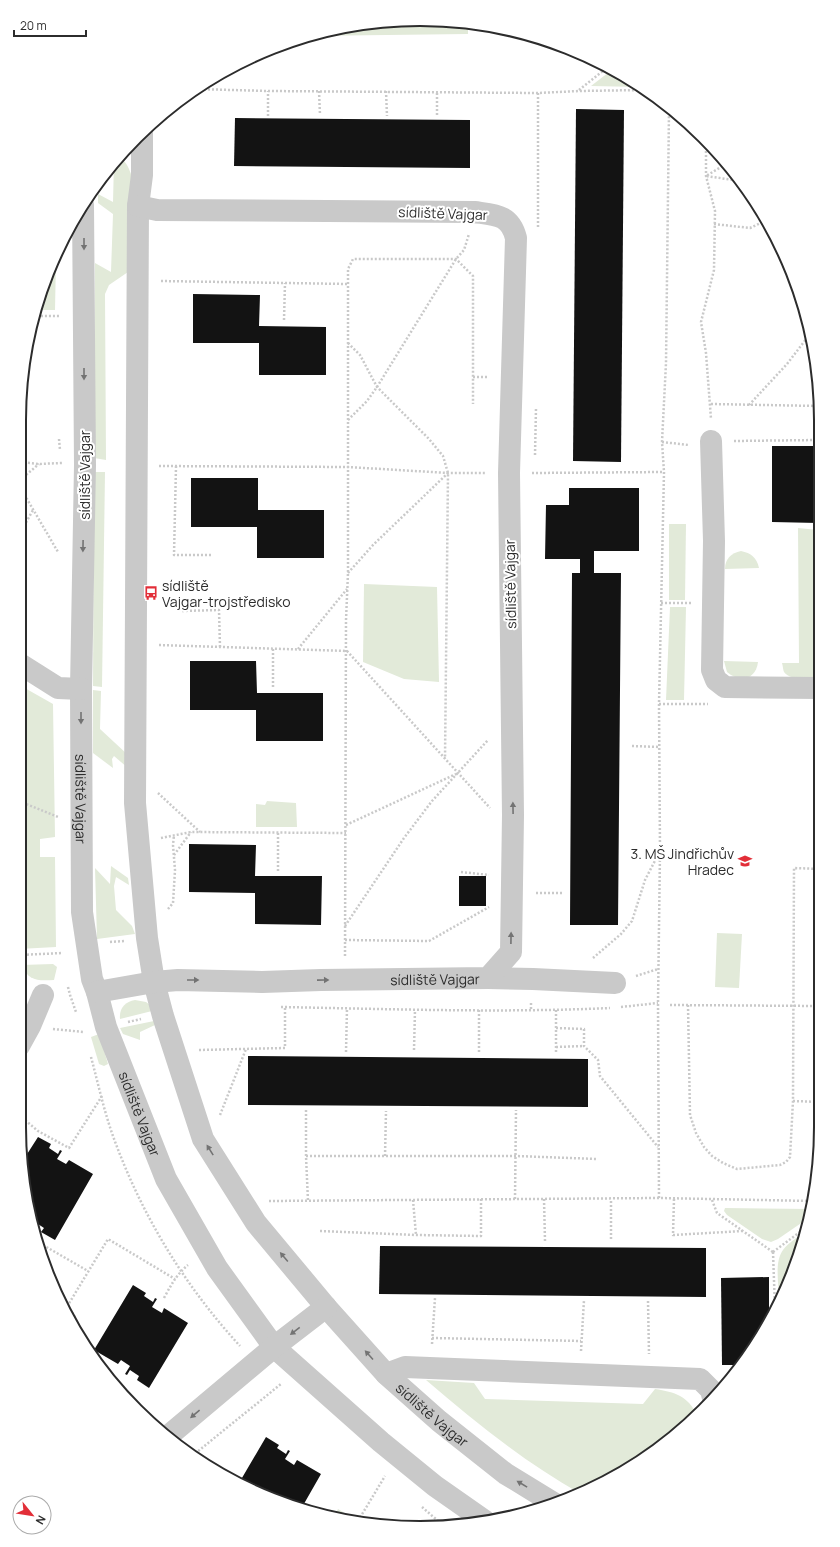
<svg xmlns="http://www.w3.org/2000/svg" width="840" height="1547" font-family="Manrope,sans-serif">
<rect width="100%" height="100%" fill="#fff"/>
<!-- green -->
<g fill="#e2ead9">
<polygon points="394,20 468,22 468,34 306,36 316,33"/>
<polygon points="613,69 620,73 640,87 591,86"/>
<path d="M118 157C126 161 128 166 131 174V264L128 272 109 285 105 294 106 460 94 458 95 263 111 272 113 214 98 203V194L113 202 114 162Z"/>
<polygon points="56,259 55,310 37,310 35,309"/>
<polygon points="94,472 105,472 102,687 93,686"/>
<polygon points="669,524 686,524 685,600 669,600"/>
<path d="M798 528 818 530 819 678C810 678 790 681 784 672 783 670 783 666 782 663H799Z"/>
<path d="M741 551C751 553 757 558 759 568L725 569C725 559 731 553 741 551Z"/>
<polygon points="364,584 437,587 439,682 404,679 363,662"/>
<polygon points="670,607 686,607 684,700 666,700"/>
<path d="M724 661 758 662C756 680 739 683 727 672Z"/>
<polygon points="23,687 53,704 55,837 40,839 40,857 55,857 56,947 19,949 20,693"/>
<polygon points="93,690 101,691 100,729 128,755 128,768 114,756 112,759 113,768 93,753"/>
<polygon points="267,801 296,803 297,827 256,827 256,804 265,805"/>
<polygon points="111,866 128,878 129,885 116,877 114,886 116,910 132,926 135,934 97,939 95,868 110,884"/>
<polygon points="717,933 742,934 739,988 715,987"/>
<path d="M53 964 57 967 54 980C37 981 29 981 21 965Z"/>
<path d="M135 1000 146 1002 150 1005 152 1011 120 1019C119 1008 125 1002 135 1000Z"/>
<polygon points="154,1021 155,1025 140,1032 140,1040 123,1034 120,1028"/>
<polygon points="99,1034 108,1064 104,1066 99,1064 91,1037"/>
<polygon points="725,1208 811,1209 810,1217 778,1239 771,1242 762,1239 727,1215 724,1211"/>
<path d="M807 1230V1231L779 1299C779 1285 774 1262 783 1250 789 1242 800 1236 807 1230Z"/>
<path d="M426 1380 474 1383 485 1399 643 1404 655 1389C675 1392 688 1396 697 1415L685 1428 643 1461 581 1494C524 1462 475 1422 426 1380Z"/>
<polygon points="338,1509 358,1521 334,1517"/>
</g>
<!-- building -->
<g fill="#131313">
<polygon points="576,109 624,110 621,462 573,461"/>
<polygon points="235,118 470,120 470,168 234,166"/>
<polygon points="193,294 260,295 259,326 326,327 326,375 259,375 259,343 193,343"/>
<polygon points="772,446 818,446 818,523 772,522"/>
<polygon points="191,478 258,478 258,510 324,510 324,558 257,558 257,527 191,527"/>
<polygon points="569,488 639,488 639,551 594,551 594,573 621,573 618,925 570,925 572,573 580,573 580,559 545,559 546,505 569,505"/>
<polygon points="20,509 26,513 20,524"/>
<polygon points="190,661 256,661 257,693 323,693 323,741 256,741 256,710 190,710"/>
<polygon points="20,682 25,685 20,693"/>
<polygon points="189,844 256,845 255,876 322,876 321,925 255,924 255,893 189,892"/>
<rect x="459" y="876" width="27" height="30"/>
<polygon points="248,1056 588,1059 588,1107 248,1105"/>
<polygon points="38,1137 51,1144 49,1148 58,1154 60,1150 62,1151 57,1159 66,1164 69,1160 93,1174 55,1240 41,1232 44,1228 35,1222 32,1226 32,1223 35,1218 29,1214 27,1205 22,1162"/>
<polygon points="380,1246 706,1248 706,1297 379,1294"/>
<polygon points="769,1277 769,1323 767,1327 742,1365 722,1365 721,1278"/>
<polygon points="133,1285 146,1293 144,1296 153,1302 155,1298 157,1299 152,1307 162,1313 164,1308 188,1323 149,1388 137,1380 139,1376 130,1370 127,1375 125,1374 130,1366 121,1360 118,1364 94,1350"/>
<polygon points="266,1437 279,1445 277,1448 286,1454 288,1450 290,1451 285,1459 294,1465 297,1460 321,1474 301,1509 266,1497 239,1483"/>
</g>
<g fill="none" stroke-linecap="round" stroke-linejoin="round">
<!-- path -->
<g stroke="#c9c9c9" stroke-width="2.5" stroke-dasharray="2 2" stroke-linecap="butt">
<polyline points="196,89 268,91 538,93 579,91 643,90"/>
<polyline points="579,90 608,67"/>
<polyline points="319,91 320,115"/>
<polyline points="386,91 387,116"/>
<polyline points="538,93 538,227"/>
<polyline points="437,115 437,92"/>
<polyline points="268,116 268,91"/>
<polyline points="706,139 706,176 715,211 714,270 701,322 706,353 711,419"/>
<polyline points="726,164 706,176 740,181"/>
<polyline points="714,224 750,228 765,221"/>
<polyline points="161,281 348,284"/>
<polyline points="34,312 41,316 60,316"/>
<polyline points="284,320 285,283"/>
<polyline points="348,343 360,355 377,387 429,439 443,456 448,473 445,759"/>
<polyline points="473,377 488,377"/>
<polyline points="711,404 818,406"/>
<polyline points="749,405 787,364 810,334"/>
<polyline points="348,420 367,401 377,387 456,259 464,250 469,234"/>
<polyline points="59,439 60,450"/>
<polyline points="734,441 818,440"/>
<polyline points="662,442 689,445"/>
<polyline points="535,455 536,408"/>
<polyline points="20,462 39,464 62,463"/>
<polyline points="159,466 348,467 448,473 485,473"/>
<polyline points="176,466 174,555 211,555"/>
<polyline points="532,473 664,472"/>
<polyline points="20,480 39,464"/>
<polyline points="20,493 27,499 58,552"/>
<polyline points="20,533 33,510"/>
<polyline points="348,573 373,545 448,473"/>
<polyline points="661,603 691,603"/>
<polyline points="182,611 219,610 220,647"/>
<polyline points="159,645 347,651 490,808"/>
<polyline points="273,649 273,687"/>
<polyline points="298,649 347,589"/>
<polyline points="659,704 708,704"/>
<polyline points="632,746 660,747"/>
<polyline points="158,793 200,832"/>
<polyline points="19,801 58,817"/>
<polyline points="346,825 456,774"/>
<polyline points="161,838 191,832 346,833"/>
<polyline points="174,855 191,832"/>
<polyline points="278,871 278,833"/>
<polyline points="461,872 489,875"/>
<polyline points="536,893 564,893"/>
<polyline points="168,909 173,903 175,870 173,845 174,835"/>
<polyline points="345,926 404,838 432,801 488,740"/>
<polyline points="345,940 429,941 489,907"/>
<polyline points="110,942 125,941"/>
<polyline points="19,955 63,953"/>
<polyline points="345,956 346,620 348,573 348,269 353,259 456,259 473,276 473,404"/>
<polyline points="593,958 621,934 632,921 645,880 660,851"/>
<polyline points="636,976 658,969"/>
<polyline points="68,987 70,995 76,1012"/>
<polyline points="670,1005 820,1006"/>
<polyline points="688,1005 690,1115 696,1133 704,1147 712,1156 723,1163 737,1169 780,1165 786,1162 790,1157 793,1101 794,868 819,869"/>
<path d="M281 1007C391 1009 501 1013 610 1008"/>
<polyline points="621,1007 658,1003"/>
<polyline points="531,1009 531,1002"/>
<polyline points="479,1010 479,1054"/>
<polyline points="556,1010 556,1054"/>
<polyline points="128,1022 141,1019"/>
<polyline points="556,1028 584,1029 584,1046 598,1060 600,1076 658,1147"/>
<polyline points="53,1029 84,1032"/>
<polyline points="556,1047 584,1046"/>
<polyline points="199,1050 285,1048 285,1007"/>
<polyline points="414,1050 415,1010"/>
<polyline points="346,1052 347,1008"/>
<path d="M91 1057C98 1083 104 1111 113 1136 141 1214 184 1285 240 1346"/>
<polyline points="793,1101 820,1102"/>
<polyline points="306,1110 306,1156 308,1201"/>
<polyline points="19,1115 38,1131 69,1148 102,1096"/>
<polyline points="220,1115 246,1049"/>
<polyline points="306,1156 516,1156 597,1159"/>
<polyline points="385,1156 386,1111"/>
<polyline points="659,1198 658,1003 660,851 659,704 664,472 662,442 666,363 669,110"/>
<polyline points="515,1199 516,1110"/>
<polyline points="544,1199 545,1241"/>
<polyline points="674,1199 673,1235 743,1231"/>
<polyline points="413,1200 416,1235"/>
<polyline points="712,1200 717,1213 773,1252"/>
<polyline points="269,1201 659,1198 812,1201"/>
<polyline points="320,1231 416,1235 481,1236 481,1199"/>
<polyline points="34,1234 40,1225"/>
<polyline points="611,1239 611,1199"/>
<polyline points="36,1241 88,1271"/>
<polyline points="773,1252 775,1309"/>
<polyline points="773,1252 808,1226"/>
<path d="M164 1298C171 1285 177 1274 188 1265"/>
<polyline points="648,1301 649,1354"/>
<polyline points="65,1309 75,1315 71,1323"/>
<polyline points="65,1310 108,1239 175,1279"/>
<polyline points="432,1338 581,1341"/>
<polyline points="432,1344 435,1298"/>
<polyline points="581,1351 584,1300"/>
<polyline points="192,1456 281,1384"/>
<polyline points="422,1507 445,1527"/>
<polyline points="358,1521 385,1476"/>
</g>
<!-- minor -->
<g stroke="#c9c9c9" stroke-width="22">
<path id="s1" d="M142 133V175L138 206 135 803 147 938 154 982 163 1016 203 1139 256 1223 326 1307 386 1374 439 1421 506 1474 555 1504"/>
<path id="s2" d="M83 205 85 465 81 689 82 912 92 979 97 992 106 1027 166 1179 217 1268 274 1347 381 1442 435 1486 485 1521"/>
<polyline points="711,441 714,541 712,670 716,680 725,687 819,688"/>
<polyline points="20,664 58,688 81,689"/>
<polyline points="488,978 533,979 615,983"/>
<path id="s3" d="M97 992 154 982 178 980 262 982 321 980 488 978 511 952 513 815 509 473 516 238C510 214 495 215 474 212L157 210 138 206"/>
<polyline points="19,1046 30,1026 43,995"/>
<polyline points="386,1374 405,1367 700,1379 711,1390 713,1398"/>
<polyline points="167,1437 274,1347 326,1307"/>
</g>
</g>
<!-- one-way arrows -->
<defs><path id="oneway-solid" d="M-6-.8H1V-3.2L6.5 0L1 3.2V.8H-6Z"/></defs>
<g fill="#737373">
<use href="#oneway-solid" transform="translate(84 244) rotate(90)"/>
<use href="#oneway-solid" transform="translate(84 374) rotate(90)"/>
<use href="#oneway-solid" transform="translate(83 546) rotate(91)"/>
<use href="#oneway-solid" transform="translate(81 718) rotate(90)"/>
<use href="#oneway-solid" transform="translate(513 808) rotate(-91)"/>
<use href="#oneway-solid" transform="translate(511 938) rotate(-89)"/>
<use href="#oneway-solid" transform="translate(193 980)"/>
<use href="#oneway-solid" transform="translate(323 980) rotate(-1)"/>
<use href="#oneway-solid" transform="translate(210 1150) rotate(-122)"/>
<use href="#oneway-solid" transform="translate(284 1257) rotate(-130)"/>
<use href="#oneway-solid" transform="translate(295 1331) rotate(142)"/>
<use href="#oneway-solid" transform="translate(369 1355) rotate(-132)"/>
<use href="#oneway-solid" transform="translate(195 1414) rotate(140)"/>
<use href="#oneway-solid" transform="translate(522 1484) rotate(-149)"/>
</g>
<!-- icons -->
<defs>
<symbol id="bus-bare" viewBox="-9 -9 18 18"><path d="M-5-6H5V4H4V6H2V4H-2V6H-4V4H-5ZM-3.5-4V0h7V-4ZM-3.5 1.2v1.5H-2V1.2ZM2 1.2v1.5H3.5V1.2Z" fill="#e22e38" stroke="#fff" stroke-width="2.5" paint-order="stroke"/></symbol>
<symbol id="school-bare" viewBox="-9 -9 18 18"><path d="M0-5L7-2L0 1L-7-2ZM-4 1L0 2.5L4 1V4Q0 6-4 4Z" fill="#e22e38" stroke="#fff" stroke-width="2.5" paint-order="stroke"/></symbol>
</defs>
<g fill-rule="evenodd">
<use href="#bus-bare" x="141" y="583" width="20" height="20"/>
<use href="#school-bare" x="735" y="851" width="20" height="20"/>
</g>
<g text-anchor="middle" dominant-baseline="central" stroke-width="4" stroke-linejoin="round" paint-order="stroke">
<!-- street labels -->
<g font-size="14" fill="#2c2c2c" stroke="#fff">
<text transform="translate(443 213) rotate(2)">sídliště Vajgar</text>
<text transform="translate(84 475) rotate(-90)">sídliště Vajgar</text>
<text transform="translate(510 584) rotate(-91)">sídliště Vajgar</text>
<text stroke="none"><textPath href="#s2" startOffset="594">sídliště Vajgar</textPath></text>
<text stroke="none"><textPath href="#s3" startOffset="339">sídliště Vajgar</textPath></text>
<text stroke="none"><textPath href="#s2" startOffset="918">sídliště Vajgar</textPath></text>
<text stroke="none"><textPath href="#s1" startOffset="1375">sídliště Vajgar</textPath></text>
</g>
<!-- poi labels -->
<g font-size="14" fill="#2c2c2c" stroke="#fff" text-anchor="start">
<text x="162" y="585">sídliště<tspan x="162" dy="16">Vajgar-trojstředisko</tspan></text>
<text x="734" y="853" text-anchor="end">3. MŠ Jindřichův<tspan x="734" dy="16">Hradec</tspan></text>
</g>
</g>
<!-- crop -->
<path d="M0 0H840V1547H0ZM420 26H420A394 394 0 0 1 814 420V1127A394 394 0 0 1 420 1521H420A394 394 0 0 1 26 1127V420A394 394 0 0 1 420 26Z" fill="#fff" fill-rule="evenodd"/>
<path fill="none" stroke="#2c2c2c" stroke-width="2" d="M420 26H420A394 394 0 0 1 814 420V1127A394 394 0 0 1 420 1521H420A394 394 0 0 1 26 1127V420A394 394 0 0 1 420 26Z"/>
<!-- north arrow -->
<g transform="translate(32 1515) rotate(120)"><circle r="19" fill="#ffffff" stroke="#ababab"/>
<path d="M0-3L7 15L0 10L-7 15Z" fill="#e22e38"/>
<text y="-6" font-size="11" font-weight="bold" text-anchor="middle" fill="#2c2c2c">N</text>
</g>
<!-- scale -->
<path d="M14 30v6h72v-6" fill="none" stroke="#2c2c2c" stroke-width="2"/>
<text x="20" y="30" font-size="12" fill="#2c2c2c" stroke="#ffffff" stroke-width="3" paint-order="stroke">20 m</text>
</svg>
